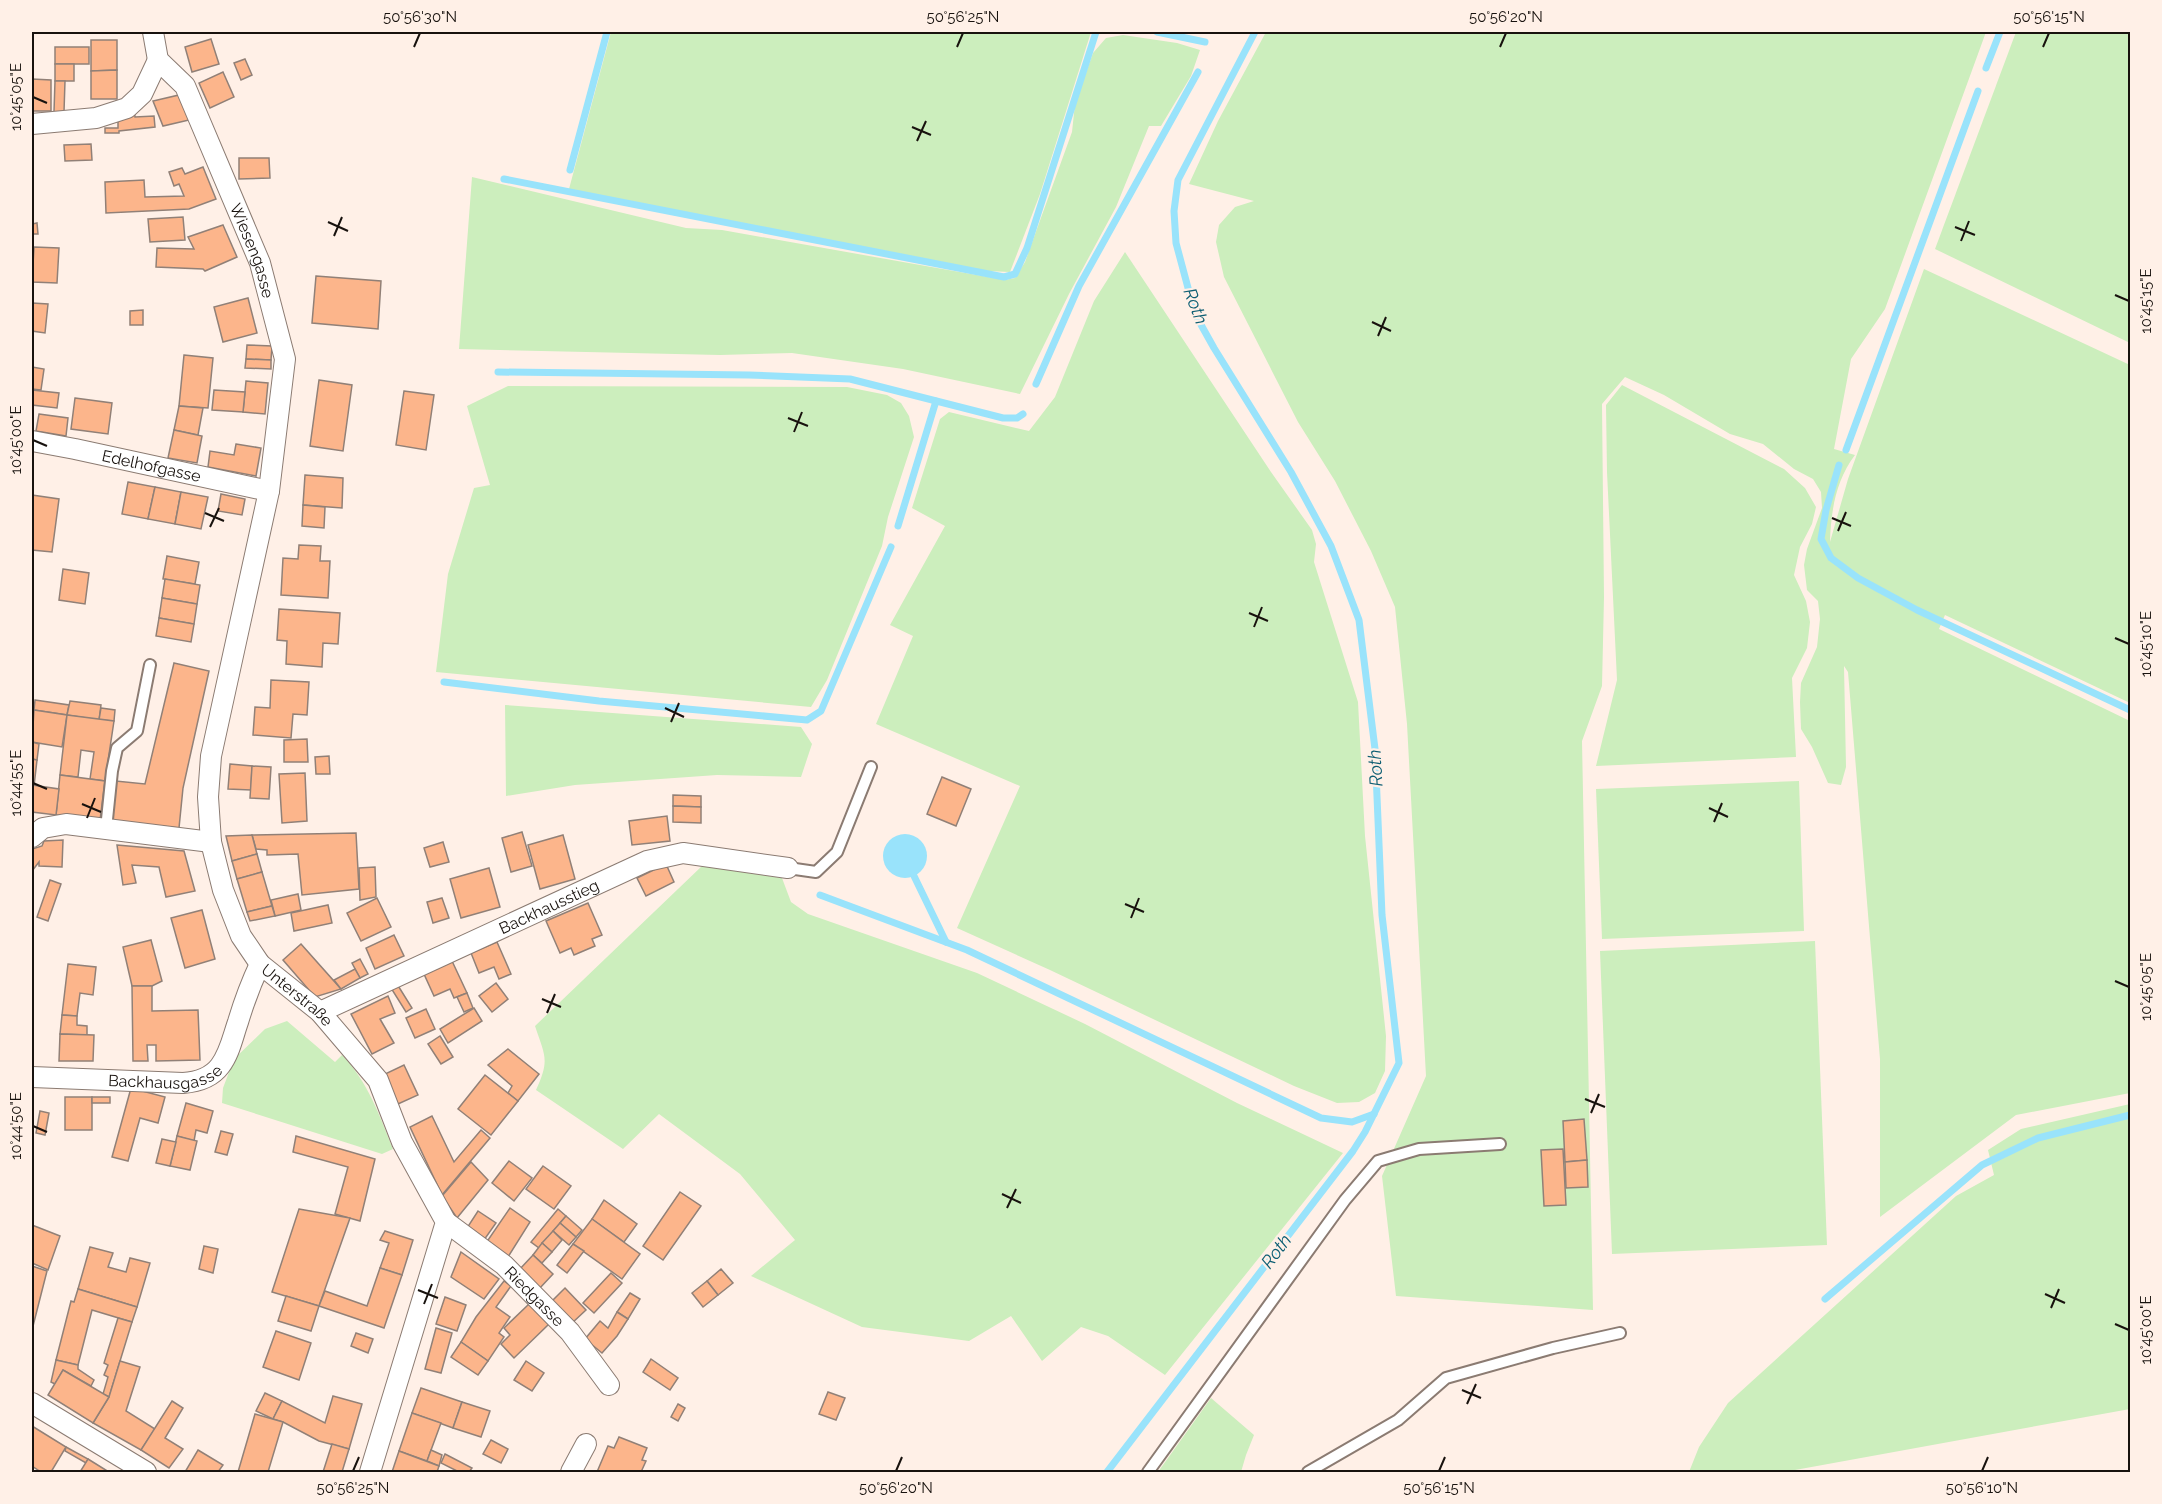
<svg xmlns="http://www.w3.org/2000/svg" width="2162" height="1504" font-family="Raleway,sans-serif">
<rect width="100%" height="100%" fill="#fff0e7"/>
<!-- green -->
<g fill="#cceebd">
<polygon points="611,32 1091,32 1040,194 1010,272 988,271 569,189"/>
<path d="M1266 32H1986L1885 309 1851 359 1834 449 1855 455C1836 480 1831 510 1830 542L1848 479 1924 269 2130 365V703L1945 615 1939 629 2130 721V1093L2016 1115 1880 1217V1059L1848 672 1844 666 1846 767 1841 785 1828 783 1812 747 1801 729 1800 702 1801 683 1817 647 1820 619 1818 601 1807 590 1804 565 1807 549 1822 508 1821 492 1813 479 1794 469 1763 444 1730 434 1664 395 1625 377 1602 404 1604 597 1602 686 1582 741 1593 1310 1396 1296 1382 1176 1426 1076 1407 724 1395 607 1371 551 1335 481 1298 422 1224 277 1216 242 1219 225 1235 207 1254 201 1189 184 1218 121Z"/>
<polygon points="2016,32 2130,32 2130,343 1935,249"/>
<polygon points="1123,35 1177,43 1200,50 1191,76 1161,126 1149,126 1116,207 1069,294 1020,394 903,369 792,353 720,355 459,349 472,177 686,228 722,230 1005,280 1015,278 1025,262 1072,132 1075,104 1093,53 1106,38"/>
<polygon points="1125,252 1271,472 1312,530 1316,544 1314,562 1358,702 1365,836 1386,1036 1385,1071 1375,1093 1359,1102 1337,1103 1294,1086 1050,970 957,928 1020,786 876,724 913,636 890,625 945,526 912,508 940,419 949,412 1029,431 1055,397 1094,301"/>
<polygon points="1622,385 1784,469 1805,488 1816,507 1812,524 1800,547 1794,575 1806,601 1810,622 1807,648 1792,678 1796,757 1596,766 1617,680 1607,472 1606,405"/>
<polygon points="508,386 847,387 887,395 901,403 909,416 914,437 888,517 882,546 827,680 811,707 436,672 448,574 474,488 490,485 467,406"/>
<polygon points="505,705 801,727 812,744 801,777 717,775 575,785 506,796"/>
<polygon points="1799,781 1804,931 1602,939 1596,789"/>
<path d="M702 866 782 878 791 902 808 914 977 973 1085 1024 1237 1103 1343 1153 1165 1375 1108 1336 1081 1327 1042 1361 1011 1316 969 1341 862 1327 751 1276 795 1240 740 1174 659 1114 623 1149 536 1090C550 1060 545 1056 535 1026Z"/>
<polygon points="1815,941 1827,1245 1612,1254 1600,951"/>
<path d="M287 1021 335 1062 342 1055C368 1082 379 1114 393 1149L382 1154 222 1103 223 1088 234 1059 265 1029Z"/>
<polygon points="2130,1104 2130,1409 1784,1472 1689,1472 1699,1447 1728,1403 1956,1196 1994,1175 1988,1150 2021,1129"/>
<polygon points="1211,1398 1254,1435 1246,1455 1241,1472 1158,1472"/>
</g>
<!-- water -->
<circle fill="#99e3fb" cx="905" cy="856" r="22"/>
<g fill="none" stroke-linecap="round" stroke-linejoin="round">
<!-- stream -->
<g stroke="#99e3fb" stroke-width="7">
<polyline points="1157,32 1205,42"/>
<polyline points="1986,68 2000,32"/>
<polyline points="570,170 607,32"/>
<polyline points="504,179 1004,277 1015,274 1027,248 1096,32"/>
<polyline points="498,372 749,375 850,379 1003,418 1017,418 1023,414"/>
<polyline points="1036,384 1079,286 1198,72"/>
<polyline points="1846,450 1978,91"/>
<polyline points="1839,465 1826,510 1821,539 1831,558 1858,578 1917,610 2130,710"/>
<polyline points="898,526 936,401"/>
<polyline points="444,682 599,701 807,720 821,711 891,547"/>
<polyline points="914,876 946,942"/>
<polyline points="820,895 967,950 1321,1118 1352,1122 1374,1114"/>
<polyline points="1825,1299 1982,1165 2038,1138 2130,1115"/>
<polyline points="1107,1472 1353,1151 1365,1132 1399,1063 1382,915 1375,749 1359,620 1331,546 1291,472 1214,348 1195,314 1176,243 1174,211 1178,180 1255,32"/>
</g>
</g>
<!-- building -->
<g fill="#fcb58b" stroke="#918077" stroke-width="1.5">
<polygon points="211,39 219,64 192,72 185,47"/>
<polygon points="91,40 117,40 117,70 91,71"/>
<rect x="55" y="47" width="34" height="17"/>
<polygon points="245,59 252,75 241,80 234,63"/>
<rect x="55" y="64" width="19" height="17"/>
<polygon points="117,70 117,99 91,99 91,71"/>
<polygon points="223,72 234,97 210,108 199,83"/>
<polygon points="32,79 51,80 51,111 32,111"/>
<polygon points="55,81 65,81 64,112 54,112"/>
<polygon points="179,95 189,120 163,126 153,101"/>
<polygon points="134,109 135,117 154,116 155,127 119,131 119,133 105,133 105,128 118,128 118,117"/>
<polygon points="91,144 92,160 65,161 64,145"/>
<polygon points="239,158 269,158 270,178 239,179"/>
<polygon points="203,167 216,199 189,209 106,213 105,182 144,180 145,197 184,196 179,184 174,186 169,172 182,168 185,174"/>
<polygon points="183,217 185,240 150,242 148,219"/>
<polygon points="37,223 38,234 32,234 32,224"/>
<polygon points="223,225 237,257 205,271 203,269 156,267 157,248 194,249 188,237"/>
<polygon points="34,247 59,248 57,283 32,282"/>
<polygon points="316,276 381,281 378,329 312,323"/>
<polygon points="248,298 257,333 223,342 214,307"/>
<polygon points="32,303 48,304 45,333 32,331"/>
<polygon points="143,310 143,325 130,325 130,311"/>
<polygon points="247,345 272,346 271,360 246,359"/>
<polygon points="184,355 213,358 208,408 179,406"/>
<polygon points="246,359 271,360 271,369 245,368"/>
<polygon points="32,367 44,369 41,390 32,389"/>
<polygon points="319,380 352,385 343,451 310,446"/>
<polygon points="246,381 268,383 265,414 243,412"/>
<polygon points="32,390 59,393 57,408 32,405"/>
<polygon points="214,390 245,392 243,412 212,410"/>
<polygon points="404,391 434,395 426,450 396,445"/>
<polygon points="75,398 112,403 108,434 71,429"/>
<polygon points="179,406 203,408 198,435 174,430"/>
<polygon points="39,414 68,418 66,436 36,431"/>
<polygon points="174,430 202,436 197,463 168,458"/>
<polygon points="236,444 261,448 256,476 208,467 210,451 234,455"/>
<polygon points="305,475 343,478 342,508 303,505"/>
<polygon points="128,482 155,487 148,519 122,514"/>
<polygon points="155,487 181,492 175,524 148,519"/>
<polygon points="181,492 208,497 201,529 175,524"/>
<polygon points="221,494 245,499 242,515 218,511"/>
<polygon points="32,495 59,499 52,552 32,550"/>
<polygon points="303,505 325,507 324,528 302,526"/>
<polygon points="299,545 321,546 320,561 330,561 328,598 281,595 283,558 298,559"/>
<polygon points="167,556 199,562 195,584 163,579"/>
<polygon points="63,569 89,573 85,604 59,600"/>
<polygon points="165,579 200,585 197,604 162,598"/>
<polygon points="162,598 197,604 194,624 159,618"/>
<polygon points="279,609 340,613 338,644 323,643 322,667 286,664 287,641 277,640"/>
<polygon points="159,618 194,624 191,642 156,636"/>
<polygon points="174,663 209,671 183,788 179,828 112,821 116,781 145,784"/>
<polygon points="271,680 309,682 307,715 293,714 291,738 253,735 255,707 270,708"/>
<polygon points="35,700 69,705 67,715 34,710"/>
<polygon points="70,701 101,705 99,720 67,715"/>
<polygon points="101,708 115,710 114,721 99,720"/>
<polygon points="34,710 67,715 62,747 32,742"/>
<polygon points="67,715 114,721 105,781 90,779 94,752 81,750 78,777 60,775"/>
<polygon points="307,739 308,762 284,762 284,740"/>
<polygon points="32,742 39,744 37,760 32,759"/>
<polygon points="329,756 330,774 316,774 315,757"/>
<polygon points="32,759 37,760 34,786 32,785"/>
<polygon points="230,764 252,766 251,790 228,789"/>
<polygon points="252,766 271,767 269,799 250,798"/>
<polygon points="305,773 307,821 282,823 279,774"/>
<polygon points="60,775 105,781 100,820 56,815"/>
<polygon points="942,777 971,789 956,826 927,814"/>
<polygon points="32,785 59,789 56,815 32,812"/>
<polygon points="673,795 701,796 701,807 673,806"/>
<polygon points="673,806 701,807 701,823 673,822"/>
<polygon points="667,816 670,841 632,845 629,821"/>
<polygon points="522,832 532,866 511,872 502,838"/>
<polygon points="356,833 359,889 302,895 298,854 267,855 267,850 256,849 252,835"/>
<polygon points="252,835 257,854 232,861 226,836"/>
<polygon points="563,835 575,879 540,889 528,845"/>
<polygon points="63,840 62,867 39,866 39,862 32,871 32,849 42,846 44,841"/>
<polygon points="443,842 449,862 430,867 424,848"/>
<polygon points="117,845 184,851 195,891 166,897 159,867 132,865 136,883 123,885"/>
<polygon points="257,854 262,872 237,879 232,861"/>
<polygon points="666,864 674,882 646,896 637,878"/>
<polygon points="375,867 376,897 360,900 359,868"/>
<polygon points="489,868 500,907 461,918 450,879"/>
<polygon points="262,872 272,906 247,912 237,879"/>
<polygon points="50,880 61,884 48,921 37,917"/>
<polygon points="298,894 301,910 275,916 271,900"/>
<polygon points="377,898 391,927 361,941 347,913"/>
<polygon points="442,898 449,918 433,923 427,902"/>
<polygon points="588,903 602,935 592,939 595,946 574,955 571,948 560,953 546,921"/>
<polygon points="328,905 332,923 294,931 291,913"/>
<polygon points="272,906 275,916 250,921 247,912"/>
<polygon points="202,910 215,959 185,968 171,918"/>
<polygon points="394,935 404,956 375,969 366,948"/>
<polygon points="151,940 162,981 152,986 132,986 123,947"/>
<polygon points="497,942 511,974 499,979 494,967 479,973 471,953"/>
<polygon points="301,944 341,989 315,997 283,960"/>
<polygon points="360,959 368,974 360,978 352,963"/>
<polygon points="452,961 467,993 454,998 450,989 434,996 424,974"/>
<polygon points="68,964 96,967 93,995 80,993 77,1016 62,1015"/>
<polygon points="355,969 360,978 341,989 334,980"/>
<polygon points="496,983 508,999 492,1012 479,996"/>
<polygon points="397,984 412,1008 406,1012 391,988"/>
<polygon points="132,986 152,986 152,1011 198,1010 200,1060 156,1061 156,1045 147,1045 148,1061 133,1061"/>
<polygon points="467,993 473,1008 464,1012 457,997"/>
<polygon points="388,996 395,1013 380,1019 394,1043 372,1054 351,1014"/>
<polygon points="474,1008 482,1021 448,1043 440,1029"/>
<polygon points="426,1009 435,1029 415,1038 406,1018"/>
<polygon points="62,1015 77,1016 77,1025 87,1026 87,1035 60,1034"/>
<polygon points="60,1034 94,1035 93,1061 59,1061"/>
<polygon points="440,1036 453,1057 441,1064 428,1044"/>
<polygon points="508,1049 539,1074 518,1101 508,1093 512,1086 488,1065"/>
<polygon points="404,1065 418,1095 398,1104 385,1074"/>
<polygon points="485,1075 518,1101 491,1135 458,1109"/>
<polygon points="131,1088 165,1097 158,1123 140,1118 128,1161 112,1157"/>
<rect x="65" y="1097" width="27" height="33"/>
<rect x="92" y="1097" width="18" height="6"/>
<polygon points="186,1103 213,1111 207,1133 196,1130 194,1141 177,1136"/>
<polygon points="40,1111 49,1113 45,1135 36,1133"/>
<polygon points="432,1116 454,1162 481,1130 490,1138 442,1195 410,1127"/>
<polygon points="1584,1119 1587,1160 1565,1162 1563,1121"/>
<polygon points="221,1131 233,1134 227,1155 215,1152"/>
<polygon points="177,1136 197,1141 190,1170 170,1166"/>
<polygon points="296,1136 375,1159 360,1221 335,1214 348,1167 293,1152"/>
<polygon points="162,1139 176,1142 170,1166 156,1163"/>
<polygon points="1563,1149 1566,1205 1544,1206 1541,1150"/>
<polygon points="1587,1160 1588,1187 1566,1188 1565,1162"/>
<polygon points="509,1161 532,1178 514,1201 492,1183"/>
<polygon points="471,1162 488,1180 457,1218 442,1196"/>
<polygon points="543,1166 571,1186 554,1209 526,1189"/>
<polygon points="680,1192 701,1206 663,1260 643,1246"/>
<polygon points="604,1200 637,1224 624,1242 592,1219"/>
<polygon points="510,1208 530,1222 508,1257 486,1243"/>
<polygon points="299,1209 350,1218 319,1306 272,1292"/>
<polygon points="558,1209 566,1216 539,1248 531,1242"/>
<polygon points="478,1211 496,1223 484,1240 467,1228"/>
<polygon points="566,1216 582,1230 576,1237 560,1223"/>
<polygon points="592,1219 640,1254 622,1279 573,1244"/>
<polygon points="560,1223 576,1237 569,1245 553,1231"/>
<polygon points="32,1225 60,1236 48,1270 32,1263"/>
<polygon points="385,1231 413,1240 402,1275 380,1268 389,1243 380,1240"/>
<polygon points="553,1231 562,1240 552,1252 542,1243"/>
<polygon points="542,1243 552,1252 542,1263 533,1255"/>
<polygon points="573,1244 584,1251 567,1273 557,1265"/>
<polygon points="204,1246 218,1249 213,1273 199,1269"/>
<polygon points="90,1247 113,1253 108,1267 126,1272 130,1258 150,1263 137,1307 78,1289"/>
<polygon points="461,1252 499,1279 484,1299 451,1277"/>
<polygon points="533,1255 553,1274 539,1289 519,1270"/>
<polygon points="32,1266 47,1271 32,1330"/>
<polygon points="380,1268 402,1275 384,1328 319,1306 325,1291 367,1306"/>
<polygon points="721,1269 733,1283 718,1295 707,1281"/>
<polygon points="611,1273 622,1283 594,1313 583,1303"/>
<polygon points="504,1281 511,1286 496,1307 510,1317 499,1333 504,1337 488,1361 461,1342 476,1317"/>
<polygon points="707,1281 718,1295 703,1307 692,1293"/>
<polygon points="565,1288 586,1310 571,1324 550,1303"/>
<polygon points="78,1289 137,1307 132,1322 92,1310 78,1365 56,1360 71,1301 74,1302"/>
<polygon points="630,1293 640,1299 628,1319 617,1312"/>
<polygon points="286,1296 319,1306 311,1331 278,1321"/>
<polygon points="445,1297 466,1305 457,1331 436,1324"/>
<polygon points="529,1304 549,1324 514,1358 501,1344 510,1335 504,1328"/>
<polygon points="617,1312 628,1319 617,1336 602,1353 585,1339 600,1321 608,1328"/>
<polygon points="118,1318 132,1322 109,1397 103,1394 108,1377 104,1375 108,1365 104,1363"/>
<polygon points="436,1328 452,1333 441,1373 425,1369"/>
<polygon points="276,1331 311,1343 299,1380 263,1367"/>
<polygon points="356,1333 373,1339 368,1353 351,1346"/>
<polygon points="461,1342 488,1361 478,1375 451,1357"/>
<polygon points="651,1359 678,1378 670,1390 643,1372"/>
<polygon points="56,1360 78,1365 78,1369 94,1380 91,1386 63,1370 55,1384 51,1382"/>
<polygon points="120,1361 140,1367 126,1411 155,1429 141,1450 93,1423 109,1397"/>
<polygon points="526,1361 544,1373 532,1391 514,1380"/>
<polygon points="63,1370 109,1397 93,1423 48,1395"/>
<polygon points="421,1388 462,1402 453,1428 412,1413"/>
<polygon points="828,1392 845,1398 836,1420 819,1414"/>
<polygon points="265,1393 282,1401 273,1419 256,1411"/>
<polygon points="333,1396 362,1404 349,1449 319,1441 283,1422 273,1419 282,1401 325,1423"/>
<polygon points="172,1401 183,1408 165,1438 183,1449 169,1468 141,1450"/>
<polygon points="462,1402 490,1411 481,1437 453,1428"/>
<polygon points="678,1404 685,1408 678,1421 671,1417"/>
<polygon points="412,1413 441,1423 427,1461 399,1451"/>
<polygon points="255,1414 283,1422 268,1472 238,1472"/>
<polygon points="32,1426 66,1447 51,1472 41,1472 32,1466"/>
<polygon points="619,1437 647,1448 642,1460 646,1461 641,1472 597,1472 608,1446 614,1448"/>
<polygon points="491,1440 508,1449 501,1463 483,1454"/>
<polygon points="332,1444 349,1449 342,1472 323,1472"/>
<polygon points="66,1447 88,1459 86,1463 65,1451"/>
<polygon points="198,1450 223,1465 218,1472 185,1472"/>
<polygon points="431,1450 442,1455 439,1466 427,1461"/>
<polygon points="399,1451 439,1466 437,1472 392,1472"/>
<polygon points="445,1454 472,1468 469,1472 459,1472 441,1463"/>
<polygon points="88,1459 109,1472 80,1472"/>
</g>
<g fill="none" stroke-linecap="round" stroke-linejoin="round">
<defs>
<g id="lane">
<polyline points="106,829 112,771 117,748 137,731 150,665"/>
<polyline points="788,868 816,872 837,852 871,767"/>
<polyline points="1148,1472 1345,1200 1378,1161 1419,1149 1500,1144"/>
<polyline points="1308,1472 1398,1420 1446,1378 1553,1348 1620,1333"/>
</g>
<g id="street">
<path id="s1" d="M153 32 158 60 185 86 260 263 285 359 269 491 211 756 208 797 211 842 223 890 241 936 260 964 320 1012 378 1080 402 1142 446 1222 370 1472"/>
<polyline points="32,124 96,118 127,108 142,94 158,60"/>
<path id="s2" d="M32 441 75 449 269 491"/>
<polyline points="32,837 43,828 66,824 211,842"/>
<path id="s3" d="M320 1012 647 861 683 853 788 868"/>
<path id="s4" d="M32 1077 183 1083C197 1082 211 1078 220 1066 230 1053 233 1036 238 1022 244 1002 251 983 260 964"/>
<path id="s5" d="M446 1222 504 1265 570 1332 609 1385"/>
<polyline points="32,1403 146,1472"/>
<polyline points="571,1472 586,1444"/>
</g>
</defs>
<!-- lane casing -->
<use href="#lane" stroke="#8b7b72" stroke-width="14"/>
<!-- street casing -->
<use href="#street" stroke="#8b7b72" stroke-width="22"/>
<!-- lane -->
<use href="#lane" stroke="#fff" stroke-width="10"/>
<!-- street -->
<use href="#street" stroke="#fff" stroke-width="20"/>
</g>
<!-- ticks -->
<path fill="none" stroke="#18120e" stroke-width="2" d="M414 47 420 33M957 47 963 33M1500 47 1506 33M2043 47 2049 33M33 97 47 103M912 127 931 135M917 141 926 121M328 222 348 231M1955 227 1975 235M334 236 342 217M1961 241 1969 221M2115 295 2129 301M1372 322 1391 331M1378 336 1386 317M788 418 808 426M794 432 802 412M33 440 47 446M205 513 224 521M1832 518 1851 526M210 527 219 508M1838 531 1846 512M1249 613 1268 621M1254 627 1262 607M2115 638 2129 644M665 708 684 717M671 722 679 703M33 783 47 789M82 804 101 812M1709 808 1728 817M87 818 95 798M1714 822 1722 803M1125 904 1144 912M1131 918 1139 898M2115 981 2129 987M542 999 561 1007M547 1013 555 994M1585 1099 1605 1107M1591 1113 1599 1094M33 1126 47 1132M1002 1194 1021 1203M1007 1208 1016 1189M418 1290 438 1298M2045 1294 2065 1303M424 1304 432 1284M2051 1308 2059 1289M2115 1324 2129 1330M1462 1390 1481 1398M1467 1404 1476 1384M353 1471 359 1457M896 1471 902 1457M1439 1471 1445 1457M1982 1471 1988 1457"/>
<g text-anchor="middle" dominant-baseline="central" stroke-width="4.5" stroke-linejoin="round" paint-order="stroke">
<!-- street labels -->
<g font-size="16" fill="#18120e" stroke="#fff0e7">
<text stroke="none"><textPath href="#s1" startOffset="244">Wiesengasse</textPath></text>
<text stroke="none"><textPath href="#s2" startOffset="122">Edelhofgasse</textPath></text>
<text stroke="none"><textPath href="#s3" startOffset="252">Backhausstieg</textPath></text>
<text stroke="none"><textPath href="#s1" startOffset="1029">Unterstraße</textPath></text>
<text stroke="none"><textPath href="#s4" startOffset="134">Backhausgasse</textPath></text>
<text stroke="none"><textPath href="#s5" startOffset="116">Riedgasse</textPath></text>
</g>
<!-- water labels -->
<g font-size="18" font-style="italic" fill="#0d5e73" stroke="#fff0e7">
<text transform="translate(1196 306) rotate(69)">Roth</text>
<text transform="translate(1375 768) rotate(-93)">Roth</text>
<text transform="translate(1276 1251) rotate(-53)">Roth</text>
</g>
</g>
<!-- border -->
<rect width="2162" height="1504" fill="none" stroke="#fff0e7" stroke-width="66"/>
<rect x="33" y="33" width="2096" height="1438" fill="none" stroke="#18120e" stroke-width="2"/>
<g font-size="15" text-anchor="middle" fill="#18120e">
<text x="420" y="22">50°56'30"N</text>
<text x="963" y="22">50°56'25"N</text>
<text x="1506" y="22">50°56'20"N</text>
<text x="2049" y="22">50°56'15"N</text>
<text transform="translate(16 97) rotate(-90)" y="5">10°45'05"E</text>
<text transform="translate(2146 301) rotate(-90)" y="5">10°45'15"E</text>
<text transform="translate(16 440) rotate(-90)" y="5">10°45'00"E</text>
<text transform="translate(2146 644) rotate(-90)" y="5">10°45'10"E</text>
<text transform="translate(16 783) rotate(-90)" y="5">10°44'55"E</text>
<text transform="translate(2146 987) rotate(-90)" y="5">10°45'05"E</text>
<text transform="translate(16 1126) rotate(-90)" y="5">10°44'50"E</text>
<text transform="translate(2146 1330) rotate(-90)" y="5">10°45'00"E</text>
<text x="353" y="1493">50°56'25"N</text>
<text x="896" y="1493">50°56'20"N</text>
<text x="1439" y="1493">50°56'15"N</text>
<text x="1982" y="1493">50°56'10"N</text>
</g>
</svg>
